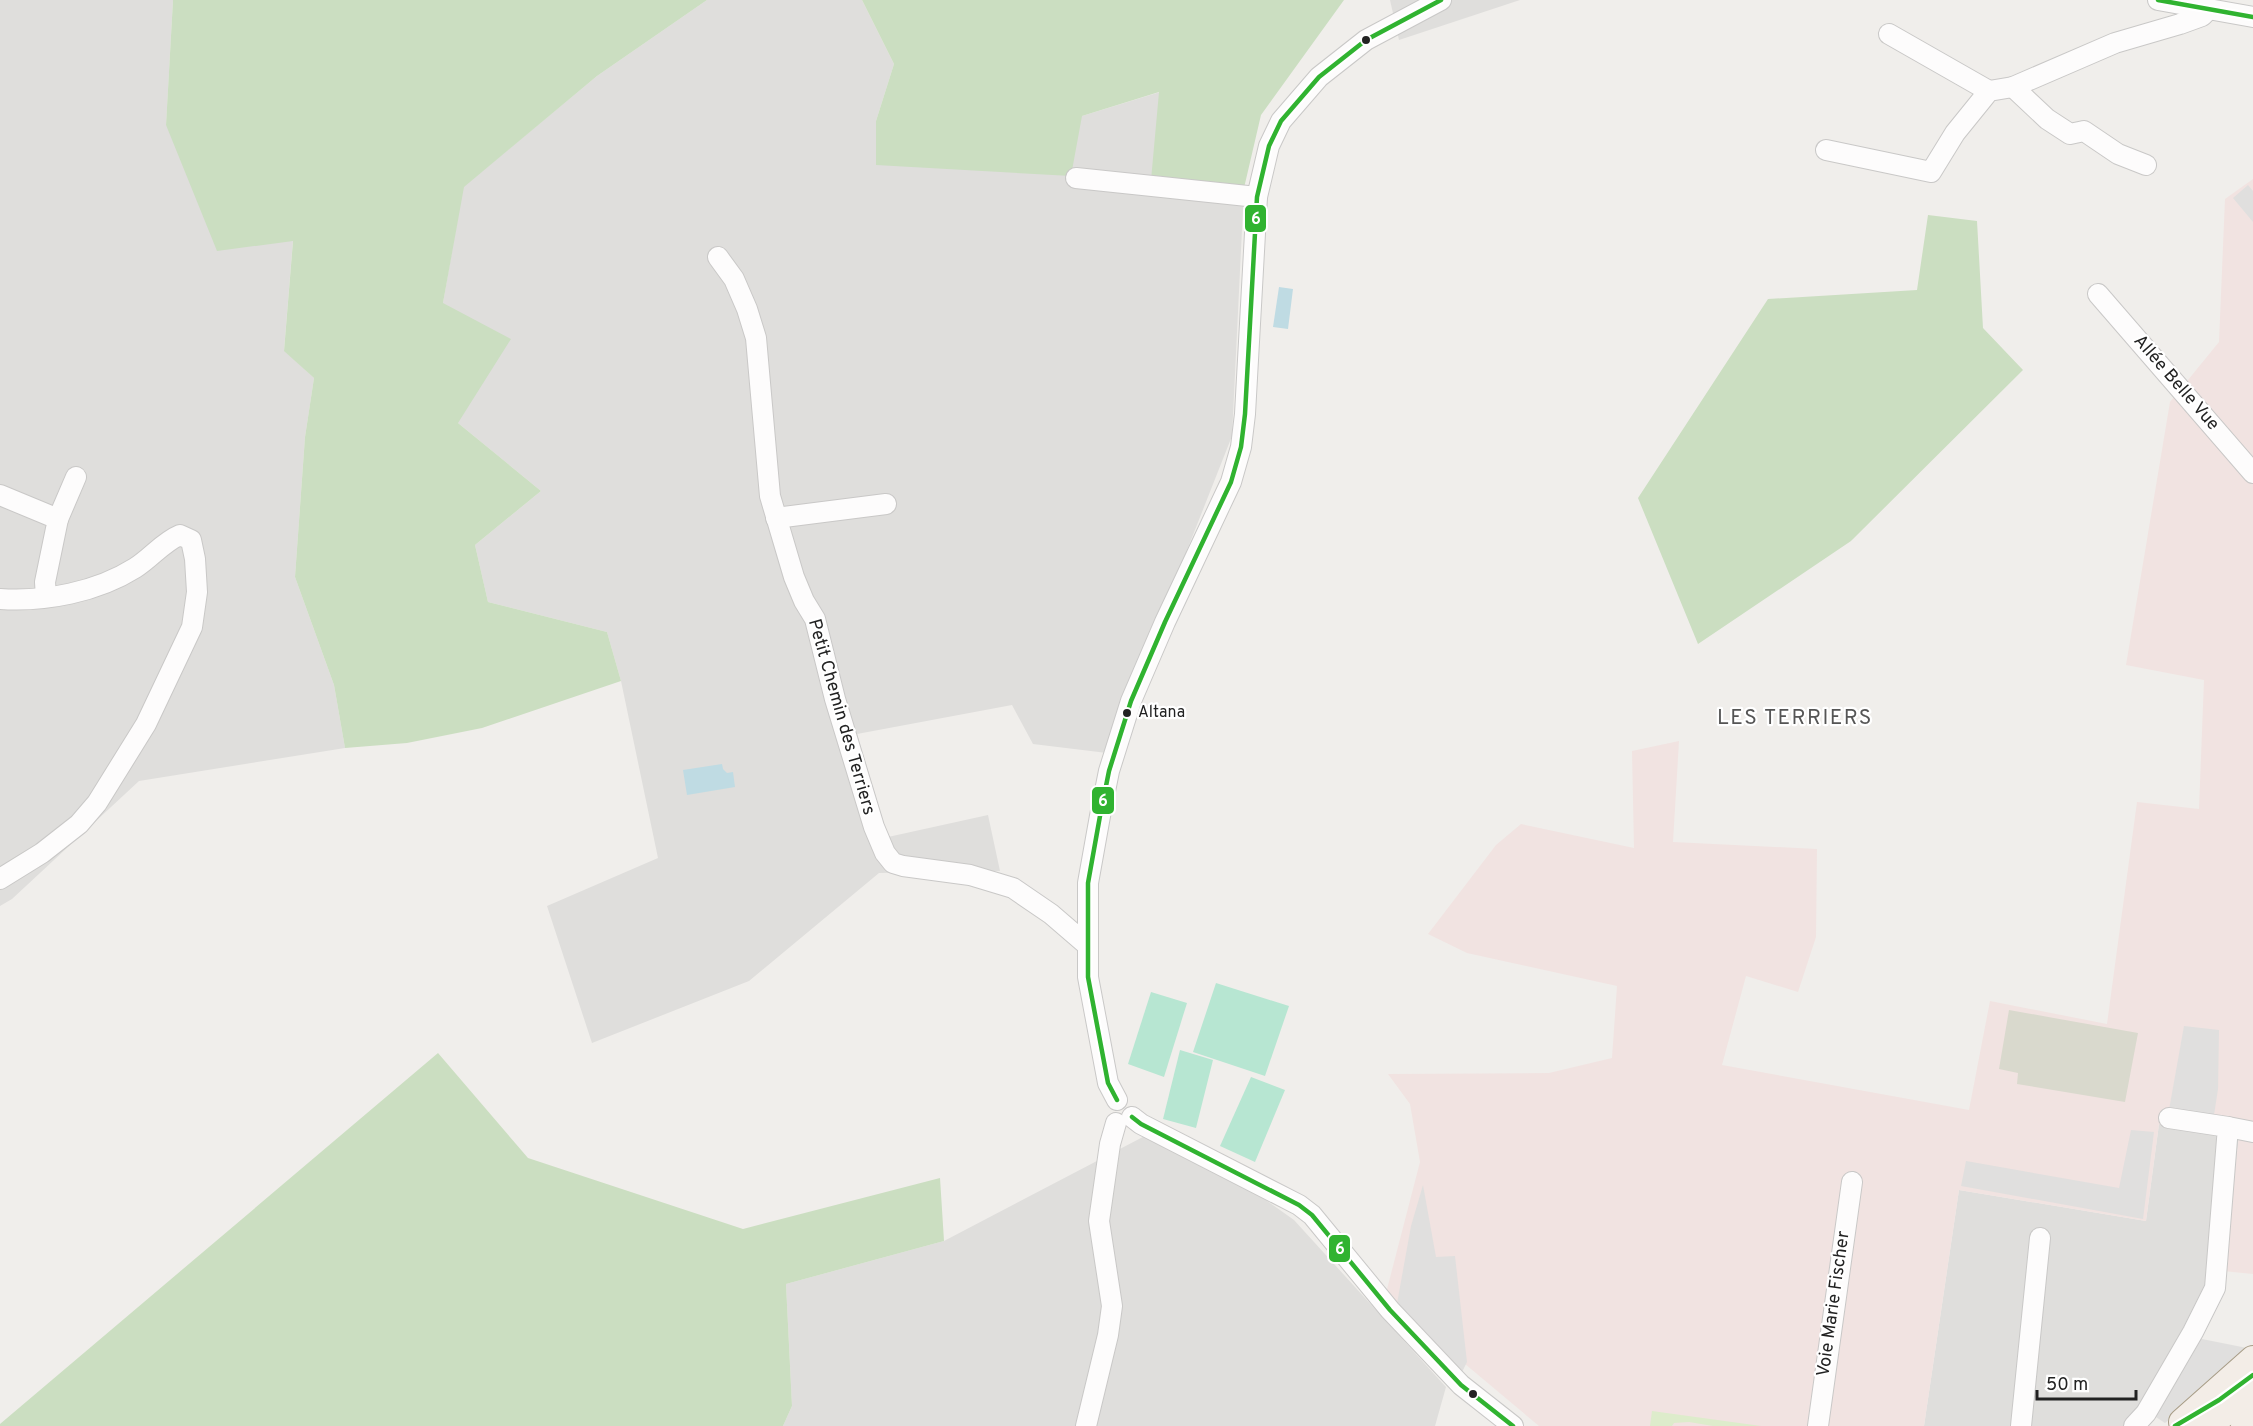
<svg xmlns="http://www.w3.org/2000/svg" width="2253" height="1426" font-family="Overpass,sans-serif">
<rect width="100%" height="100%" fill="#f0eeeb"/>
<!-- residential -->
<g fill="#dfdedc">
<polygon points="0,0 173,0 166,125 293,240 284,350 314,378 305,437 295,577 334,685 345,748 139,781 12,899 0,906"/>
<polygon points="707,0 862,0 894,64 876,121 1082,116 1160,92 1244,188 1232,436 1107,753 1033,744 1012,705 857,734 888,837 988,815 1000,871 879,873 749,981 592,1043 547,906 658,858 621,681 607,632 488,602 475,545 541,491 458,423 443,303 463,187 597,76"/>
<polygon points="1390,0 1520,0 1399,40"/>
<polygon points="2159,1124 2239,1136 2223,1271 2142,1426 1924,1426 1959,1190 2146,1221"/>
<polygon points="1162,1127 1294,1220 1446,1387 1435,1426 783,1426 792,1406 786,1284 944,1241"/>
</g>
<!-- commercial -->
<polygon fill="#f1e3e1" points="2253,179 2253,1274 2223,1271 2239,1136 2159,1124 2146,1221 1959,1190 1924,1426 1539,1426 1385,1297 1420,1162 1410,1104 1388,1074 1549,1073 1612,1058 1617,986 1467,953 1428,934 1496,845 1521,824 1634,848 1632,751 1679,741 1673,842 1817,849 1816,937 1798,992 1746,976 1722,1065 1969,1110 1990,1001 2107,1024 2137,802 2199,809 2204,680 2126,665 2170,402 2219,342 2225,199"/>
<!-- construction -->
<polygon fill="#d9d9cd" points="2009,1010 2138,1033 2125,1102 2017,1084 2018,1073 1999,1069"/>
<!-- grass -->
<polygon fill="#ddeccb" points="1652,1411 1761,1426 1713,1426 1689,1422 1674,1423 1672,1426 1650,1426"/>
<!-- forest -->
<g fill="#cbdec1">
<polygon points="173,0 707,0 597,76 464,187 443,303 511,339 458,423 541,491 475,545 488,602 607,632 621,681 482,728 407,743 345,748 334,685 295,577 305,437 314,378 284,351 293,241 217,251 166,125"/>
<polygon points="862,0 1344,0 1261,115 1244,188 1151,180 1159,92 1082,116 1071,176 876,165 876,121 894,64"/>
<polygon points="1928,215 1977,221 1983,328 2023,370 1851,541 1698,644 1638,498 1768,299 1917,290"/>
<polygon points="438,1053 528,1158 743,1229 940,1178 944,1241 786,1284 792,1406 783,1426 0,1426 0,1424"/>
</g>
<!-- pitch -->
<g fill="#b7e6d2">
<polygon points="1216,983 1289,1006 1265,1076 1193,1052"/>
<polygon points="1151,992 1187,1003 1164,1077 1128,1064"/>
<polygon points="1180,1050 1213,1060 1196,1128 1163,1119"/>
<polygon points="1251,1077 1285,1090 1255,1162 1220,1146"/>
</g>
<!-- parking -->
<g fill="#e0dfde">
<polygon points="2248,185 2253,191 2253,222 2233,198"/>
<polygon points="2184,1026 2219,1030 2218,1089 2214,1115 2169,1110"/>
<polygon points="2131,1130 2154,1132 2143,1219 1961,1186 1966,1161 2119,1188"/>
<polygon points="1423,1185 1436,1257 1455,1256 1467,1362 1460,1376 1396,1309 1411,1226"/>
<polygon points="2197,1338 2247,1348 2217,1380 2165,1423 2153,1415"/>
</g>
<!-- water -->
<g fill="#bfdbe3">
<polygon points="1279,287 1293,289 1288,329 1273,327"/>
<polygon points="722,764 723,769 727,773 733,772 735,787 687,795 683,770"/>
</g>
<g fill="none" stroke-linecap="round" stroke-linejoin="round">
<defs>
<g id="minor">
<polyline points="2158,0 2253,17"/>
<polyline points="1889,34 1989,91"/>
<polyline points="2013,87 2047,119 2070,134 2084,131 2118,154 2146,165"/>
<polyline points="1826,150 1931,172 1955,133 1989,91 2013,87 2115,43 2180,24 2202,16 2208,10"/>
<polyline points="1076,178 1257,197"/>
<polyline points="718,257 734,279 747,309 756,338 770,496 794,577 804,601 815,619 835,699 874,827 885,853 893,863 903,866 970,875 1013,888 1051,914 1087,945"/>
<polyline points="2098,294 2253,473"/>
<polyline points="0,495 58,519 45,582 46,597"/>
<polyline points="776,518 886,504"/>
<polyline points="58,519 76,477"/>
<path d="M0 599C45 602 97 592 135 568 151 558 163 542 180 535L191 540 195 559 197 592 192 627 146 724 97 803 79 824 42 853 0 879"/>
<polyline points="1117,1100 1108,1083 1088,977 1088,883 1100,816 1109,771 1131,701 1165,622 1231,482 1241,447 1245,414 1257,197 1269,146 1281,121 1319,77 1366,40 1441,0"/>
<polyline points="1132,1117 1141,1124 1299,1205 1312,1215 1390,1310 1461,1385 1513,1426"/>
<polyline points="2228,1127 2253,1132"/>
<polyline points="1086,1426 1108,1335 1112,1306 1099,1221 1110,1144 1116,1123"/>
<polyline points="1818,1426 1852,1182"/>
<polyline points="2021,1426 2040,1238"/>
<polyline points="2134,1426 2146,1413 2193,1332 2215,1288 2228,1127 2169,1118"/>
</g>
<g id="major">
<polyline points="2182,1422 2253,1359"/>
<polyline points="2207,1426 2253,1393"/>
<polyline points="2244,1426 2253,1421"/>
</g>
</defs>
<!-- minor casing -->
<use href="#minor" stroke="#c9c8c7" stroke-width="22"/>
<!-- major casing -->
<use href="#major" stroke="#a79c86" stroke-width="28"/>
<!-- minor -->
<use href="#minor" stroke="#fdfcfc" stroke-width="20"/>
<!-- major -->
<use href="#major" stroke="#f3ede7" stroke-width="26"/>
<defs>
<g id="bus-1">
<polyline points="2158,0 2253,17"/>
<polyline points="1117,1100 1108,1083 1088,977 1088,883 1100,816 1109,771 1131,701 1165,622 1231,482 1241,447 1245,414 1257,197 1269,146 1281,121 1319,77 1366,40 1441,0"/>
<polyline points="1132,1117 1141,1124 1299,1205 1312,1215 1390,1310 1461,1385 1513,1426"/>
<polyline points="2175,1426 2219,1400 2253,1375"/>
</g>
</defs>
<!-- bus-1 casing -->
<use href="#bus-1" stroke="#fff" stroke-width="9"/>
<!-- bus-1 -->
<use href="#bus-1" stroke="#30b330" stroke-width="4.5"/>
</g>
<!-- markers -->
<g fill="#222" stroke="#fff" stroke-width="2">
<circle cx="1366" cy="40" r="5"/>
<circle cx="1127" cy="713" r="5"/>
<circle cx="1473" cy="1394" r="5"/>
</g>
<g text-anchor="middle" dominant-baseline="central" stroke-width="4.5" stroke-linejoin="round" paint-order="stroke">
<!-- bus labels -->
<g font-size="16" fill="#222" stroke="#fff" text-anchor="start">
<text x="1138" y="713">Altana</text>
</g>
<!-- street labels -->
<g font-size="18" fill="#222" stroke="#fff">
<text transform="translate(2176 383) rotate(49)">Allée Belle Vue</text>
<text transform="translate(841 717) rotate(74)">Petit Chemin des Terriers</text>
<text transform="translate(1834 1304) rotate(-82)">Voie Marie Fischer</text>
</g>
<!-- quarter labels -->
<g font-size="21" letter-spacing="1.5" fill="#555" stroke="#fff">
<text x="1795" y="718">LES TERRIERS</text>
</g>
</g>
<g stroke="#fff" stroke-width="2">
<rect x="1244" y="204" width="23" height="29" rx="6" fill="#30b330"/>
<rect x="1091" y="786" width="24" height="29" rx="6" fill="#30b330"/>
<rect x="1328" y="1234" width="23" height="29" rx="6" fill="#30b330"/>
</g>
<g font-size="16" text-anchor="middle" font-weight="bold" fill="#fff">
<text x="1256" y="224">6</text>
<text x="1103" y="806">6</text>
<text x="1340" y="1254">6</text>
</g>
<!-- scale -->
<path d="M2037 1390v9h99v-9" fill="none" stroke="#222222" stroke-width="3"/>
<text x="2046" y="1390" font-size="18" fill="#222222" stroke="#ffffff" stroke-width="4.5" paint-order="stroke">50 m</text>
</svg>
